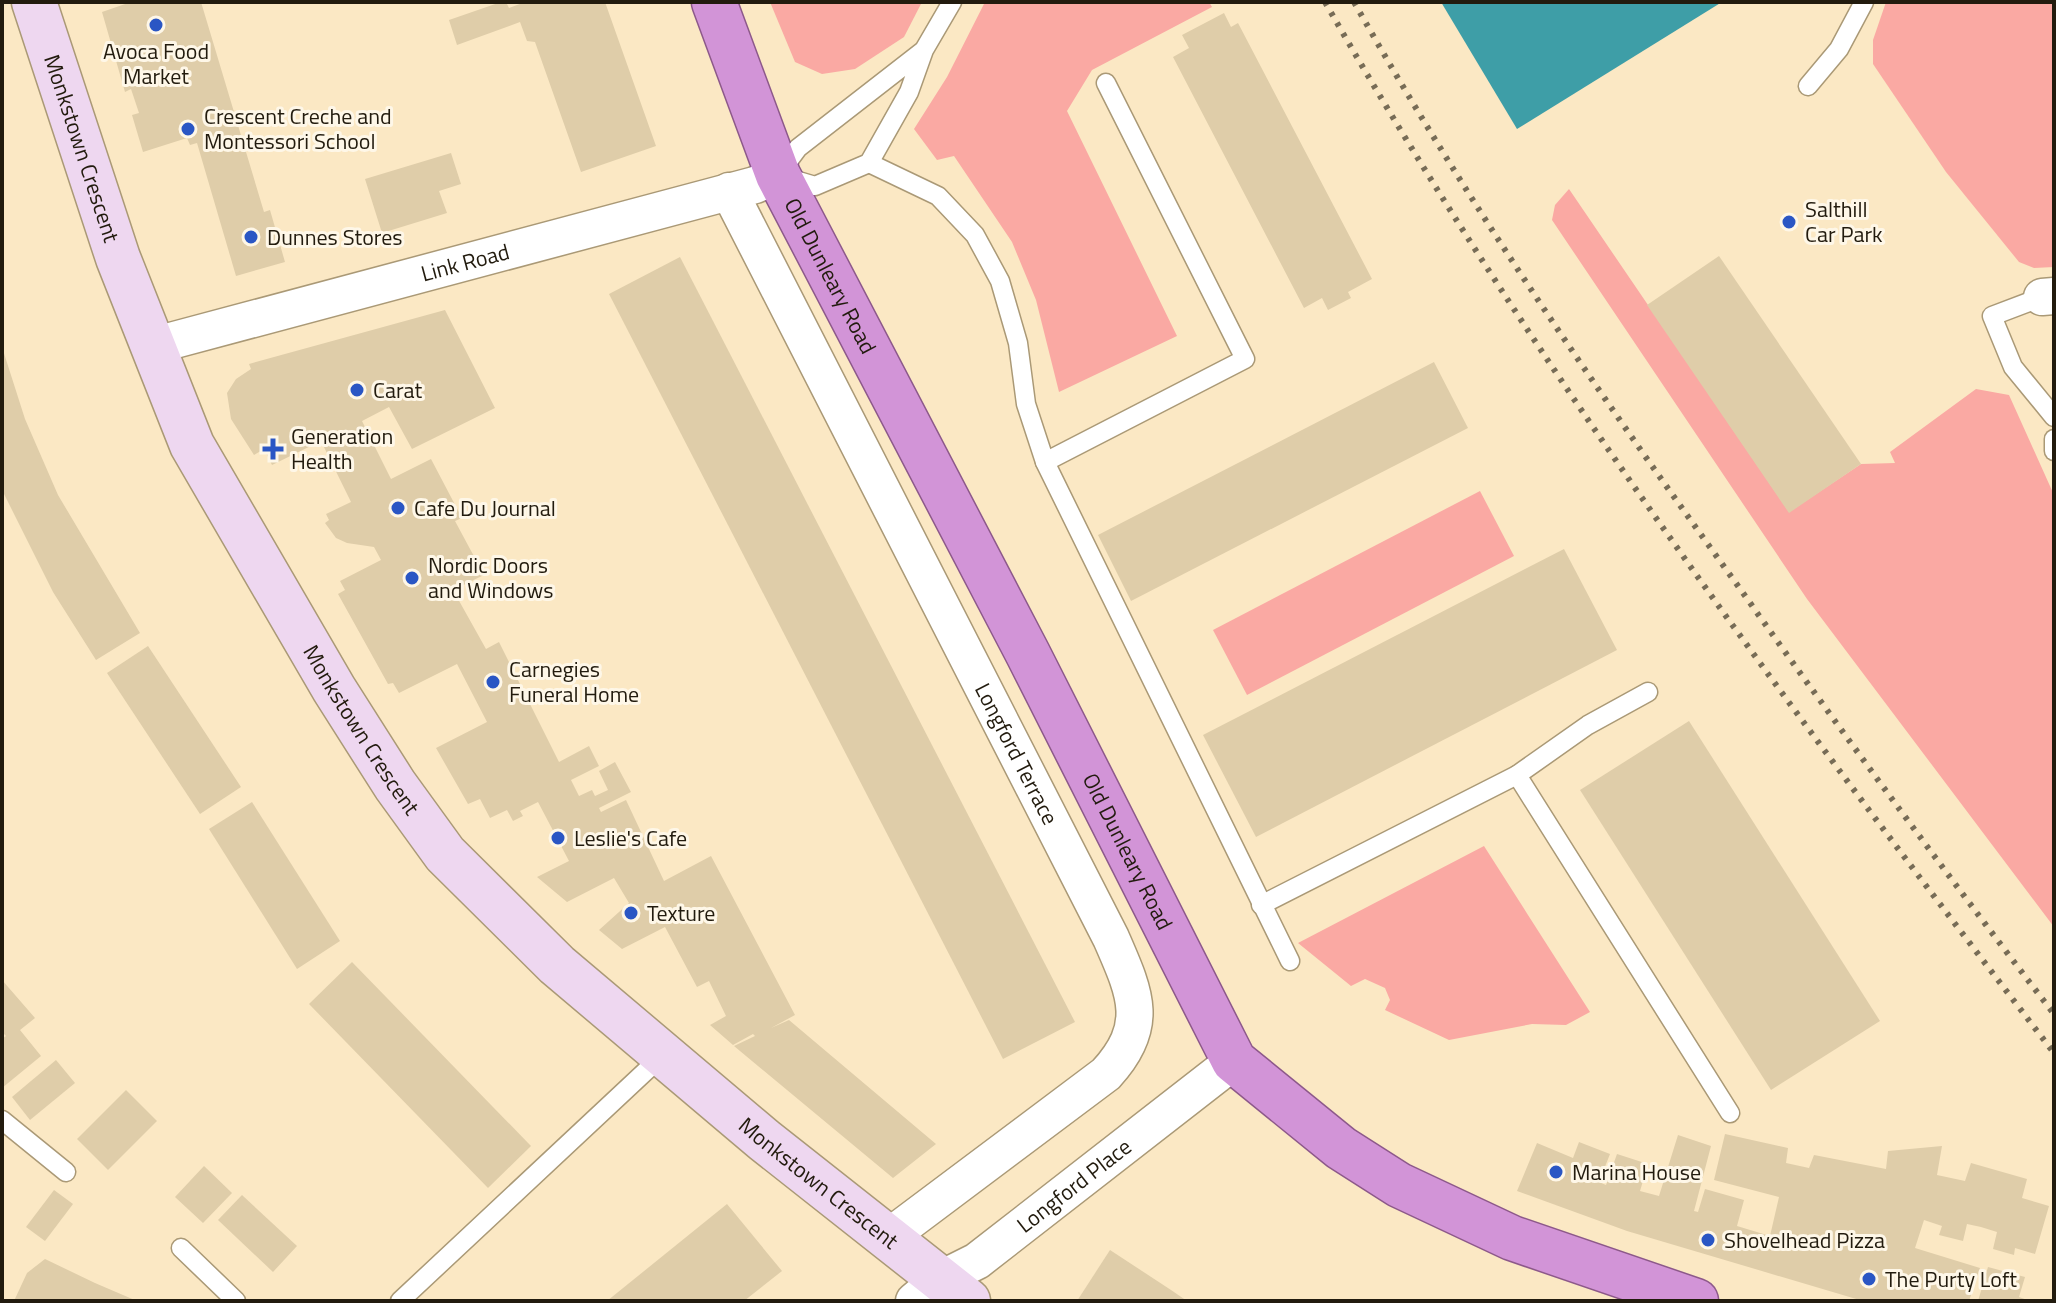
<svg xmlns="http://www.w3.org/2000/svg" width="2056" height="1303" font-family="'Titillium Web',sans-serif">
<rect width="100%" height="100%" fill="#fbe8c4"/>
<!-- green -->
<g fill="#faa9a3">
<polygon points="770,2 922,2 904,37 855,69 822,74 795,62"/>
<polygon points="985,2 1209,2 1212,7 1092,70 1067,111 1177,336 1059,392 1036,300 1012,242 954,156 937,160 914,129 947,77"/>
<polygon points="1886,2 2054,2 2054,267 2034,268 2019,262 1946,172 1873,64 1873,40"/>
<polygon points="1569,189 1789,512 1861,464 1895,463 1890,452 1976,389 2009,395 2054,495 2054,927 1807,599 1552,220 1555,205"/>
<polygon points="1480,491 1514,556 1247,695 1213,630"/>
<polygon points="1484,846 1590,1012 1566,1025 1532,1024 1449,1040 1385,1010 1390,1000 1385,988 1365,979 1351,986 1298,943"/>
</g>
<!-- water -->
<polygon fill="#3e9ea7" points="1441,2 1722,2 1517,129"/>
<!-- building -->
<g fill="#dfcda9">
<polygon points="131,2 201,2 264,212 270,210 285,262 236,276 197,143 190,145 187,138 143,152 132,115 139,113 131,89 125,92 102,12"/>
<polygon points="501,2 506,2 509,8 525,2 605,2 656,146 581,172 535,42 527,41 520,22 457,45 449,20"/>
<polygon points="1224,13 1231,27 1238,23 1372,279 1348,292 1351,298 1328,310 1322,298 1304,308 1173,57 1189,48 1182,35"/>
<polygon points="451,153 461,184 439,191 447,213 382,233 365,179"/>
<polygon points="1719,256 1861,464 1789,513 1647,305"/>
<polygon points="680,257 1075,1022 1003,1059 609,294"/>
<polygon points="445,310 495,408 412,449 389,407 362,421 391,479 431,459 462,518 455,521 484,575 453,590 486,649 499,642 559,762 589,746 599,766 571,780 579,796 592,790 595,796 608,790 599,771 615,762 631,792 599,808 601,812 626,800 664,881 711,856 795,1015 771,1028 789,1020 936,1144 893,1178 734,1046 755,1036 753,1034 733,1045 710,1025 726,1016 709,981 697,987 665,927 622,949 599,930 629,903 614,878 567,902 537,877 569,861 538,802 520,811 523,816 513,821 507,810 490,818 480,799 468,804 436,748 487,722 457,664 399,693 393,683 388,684 338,594 345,590 340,581 381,560 374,547 347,543 336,538 325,523 329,520 326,514 351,502 321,441 272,465 264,449 254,455 231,419 227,393 236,379 251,369 249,364"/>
<polygon points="2,347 25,419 58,495 140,633 96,660 53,592 2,490"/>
<polygon points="1434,362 1468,428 1131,601 1098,535"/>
<polygon points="1564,549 1617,650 1256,837 1203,735"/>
<polygon points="148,646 241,787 200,814 107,673"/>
<polygon points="1689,721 1880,1021 1771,1090 1580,790"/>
<polygon points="252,802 340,941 297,969 209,829"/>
<polygon points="352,962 531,1146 488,1188 309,1004"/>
<polygon points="2,980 35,1018 20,1030 41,1056 2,1088 2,1039 6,1036 2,1032"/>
<polygon points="56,1060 75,1083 30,1120 12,1097"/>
<polygon points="126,1090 157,1121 108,1170 77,1139"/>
<polygon points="1725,1134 1788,1148 1786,1163 1809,1168 1814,1155 1886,1169 1888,1151 1942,1146 1937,1175 1965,1181 1971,1163 2027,1179 2022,1198 2049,1206 2035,1254 2015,1248 2014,1255 1993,1249 1997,1232 1981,1227 1967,1224 1963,1241 1939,1235 1942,1226 1924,1220 1915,1248 1980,1268 1969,1301 1863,1301 1627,1231 1517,1191 1537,1143 1573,1158 1579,1142 1610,1154 1599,1182 1606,1185 1617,1154 1648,1164 1640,1191 1659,1196 1678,1135 1711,1146 1694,1211 1698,1212 1705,1189 1744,1200 1737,1226 1770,1236 1779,1197 1714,1180"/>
<polygon points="204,1166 232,1193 203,1223 175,1197"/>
<polygon points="54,1190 73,1204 45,1241 26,1227"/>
<polygon points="242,1195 297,1246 273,1272 218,1220"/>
<polygon points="727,1204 782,1271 744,1301 607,1301"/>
<polygon points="1110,1250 1171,1290 1187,1301 1077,1301"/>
<polygon points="45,1259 95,1283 137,1301 14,1301 27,1273"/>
<polygon points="1988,1267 2025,1277 2019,1297 2030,1301 1978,1301"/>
</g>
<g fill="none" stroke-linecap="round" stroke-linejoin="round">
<defs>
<g id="service">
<polyline points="924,50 798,148 778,175 815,186 869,163 909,92 924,50 952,2"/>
<polyline points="1808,86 1839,49 1864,2"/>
<polyline points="869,163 938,196 975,235 1000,281 1018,343 1026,404 1045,462 1290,961"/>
<polyline points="2042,297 1992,316 2013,367 2054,417"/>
<polyline points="2054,439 2054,451"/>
<polyline points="1045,462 1245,359 1106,83"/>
<polyline points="1517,775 1730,1113"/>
<polyline points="1261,905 1517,775 1588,725 1648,692"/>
<polyline points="2,1120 66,1172"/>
<polyline points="181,1248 236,1301"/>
<polyline points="400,1301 663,1055"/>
</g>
<g id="minor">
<path id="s1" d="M729 191 1111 938C1135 993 1151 1025 1106 1074L886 1239"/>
<polyline points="2042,297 2054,296"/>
<path id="s2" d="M152 346 755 185 778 175"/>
<path id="s3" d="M914 1301 939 1280 977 1261 1234 1061"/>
</g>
<g id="secondary">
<path id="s4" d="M34 2 118 258 192 445 334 689 395 785 445 854 557 965 764 1140 968 1301"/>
</g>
<g id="trunk">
<path id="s5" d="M714 2 778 175 1028 654 1234 1061 1341 1148 1399 1185 1512 1238 1696 1301"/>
</g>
</defs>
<!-- service casing -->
<use href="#service" stroke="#aa9976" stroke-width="21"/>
<!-- minor casing -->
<use href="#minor" stroke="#aa9976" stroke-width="39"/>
<!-- secondary casing -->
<use href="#secondary" stroke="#aa9976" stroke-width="47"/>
<!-- trunk casing -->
<use href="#trunk" stroke="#8d598a" stroke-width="47"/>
<!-- service -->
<use href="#service" stroke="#fff" stroke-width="18"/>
<!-- minor -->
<use href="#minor" stroke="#fff" stroke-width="36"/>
<!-- secondary -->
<use href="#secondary" stroke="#eed7f0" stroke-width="44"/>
<!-- trunk -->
<use href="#trunk" stroke="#d294d7" stroke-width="44"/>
<!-- rail -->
<g stroke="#776c56" stroke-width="6" stroke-dasharray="4 8" stroke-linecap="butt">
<path d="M1325 2C1537 373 1794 715 2054 1053"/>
<path d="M1354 2C1469 206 1601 397 1738 586 1841 731 1946 874 2054 1014"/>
</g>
</g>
<!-- markers -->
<g fill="#2a56c4" stroke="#fef7e8" stroke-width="3">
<circle cx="156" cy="25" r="8"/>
<circle cx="188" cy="129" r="8"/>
<circle cx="1789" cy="222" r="8"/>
<circle cx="251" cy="237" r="8"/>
<circle cx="357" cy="390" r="8"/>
<path d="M269 437h8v8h8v8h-8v8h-8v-8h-8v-8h8z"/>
<circle cx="398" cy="508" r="8"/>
<circle cx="412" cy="578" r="8"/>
<circle cx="493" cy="682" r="8"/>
<circle cx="558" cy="838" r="8"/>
<circle cx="631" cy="913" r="8"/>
<circle cx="1556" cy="1172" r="8"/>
<circle cx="1708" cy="1240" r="8"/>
<circle cx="1869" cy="1279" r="8"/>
</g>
<g text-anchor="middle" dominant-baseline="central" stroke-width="6" stroke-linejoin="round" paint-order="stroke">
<!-- poi labels -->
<g font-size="22" fill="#221b0e" stroke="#fef7e8" text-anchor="start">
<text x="156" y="51" text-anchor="middle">Avoca Food<tspan x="156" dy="25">Market</tspan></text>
<text x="204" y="116">Crescent Creche and<tspan x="204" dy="25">Montessori School</tspan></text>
<text x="1805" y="209">Salthill<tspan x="1805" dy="25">Car Park</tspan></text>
<text x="267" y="237">Dunnes Stores</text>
<text x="373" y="390">Carat</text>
<text x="291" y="436">Generation<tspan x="291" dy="25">Health</tspan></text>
<text x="414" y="508">Cafe Du Journal</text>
<text x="428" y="565">Nordic Doors<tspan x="428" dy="25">and Windows</tspan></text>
<text x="509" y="669">Carnegies<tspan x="509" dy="25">Funeral Home</tspan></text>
<text x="574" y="838">Leslie's Cafe</text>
<text x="647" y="913">Texture</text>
<text x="1572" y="1172">Marina House</text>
<text x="1724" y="1240">Shovelhead Pizza</text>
<text x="1885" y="1279">The Purty Loft</text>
</g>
<!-- street labels -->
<g font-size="22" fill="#221b0e" stroke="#fef7e8">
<text stroke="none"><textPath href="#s4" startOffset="154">Monkstown Crescent</textPath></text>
<text stroke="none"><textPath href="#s2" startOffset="324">Link Road</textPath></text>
<text stroke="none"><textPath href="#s5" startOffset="298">Old Dunleary Road</textPath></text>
<text stroke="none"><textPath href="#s4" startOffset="802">Monkstown Crescent</textPath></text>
<text stroke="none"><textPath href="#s1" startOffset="632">Longford Terrace</textPath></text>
<text stroke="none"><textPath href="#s5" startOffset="946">Old Dunleary Road</textPath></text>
<text stroke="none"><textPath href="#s4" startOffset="1450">Monkstown Crescent</textPath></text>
<text stroke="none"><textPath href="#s3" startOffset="198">Longford Place</textPath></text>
</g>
</g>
<!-- border -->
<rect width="2056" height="1303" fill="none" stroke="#221b0e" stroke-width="8"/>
</svg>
